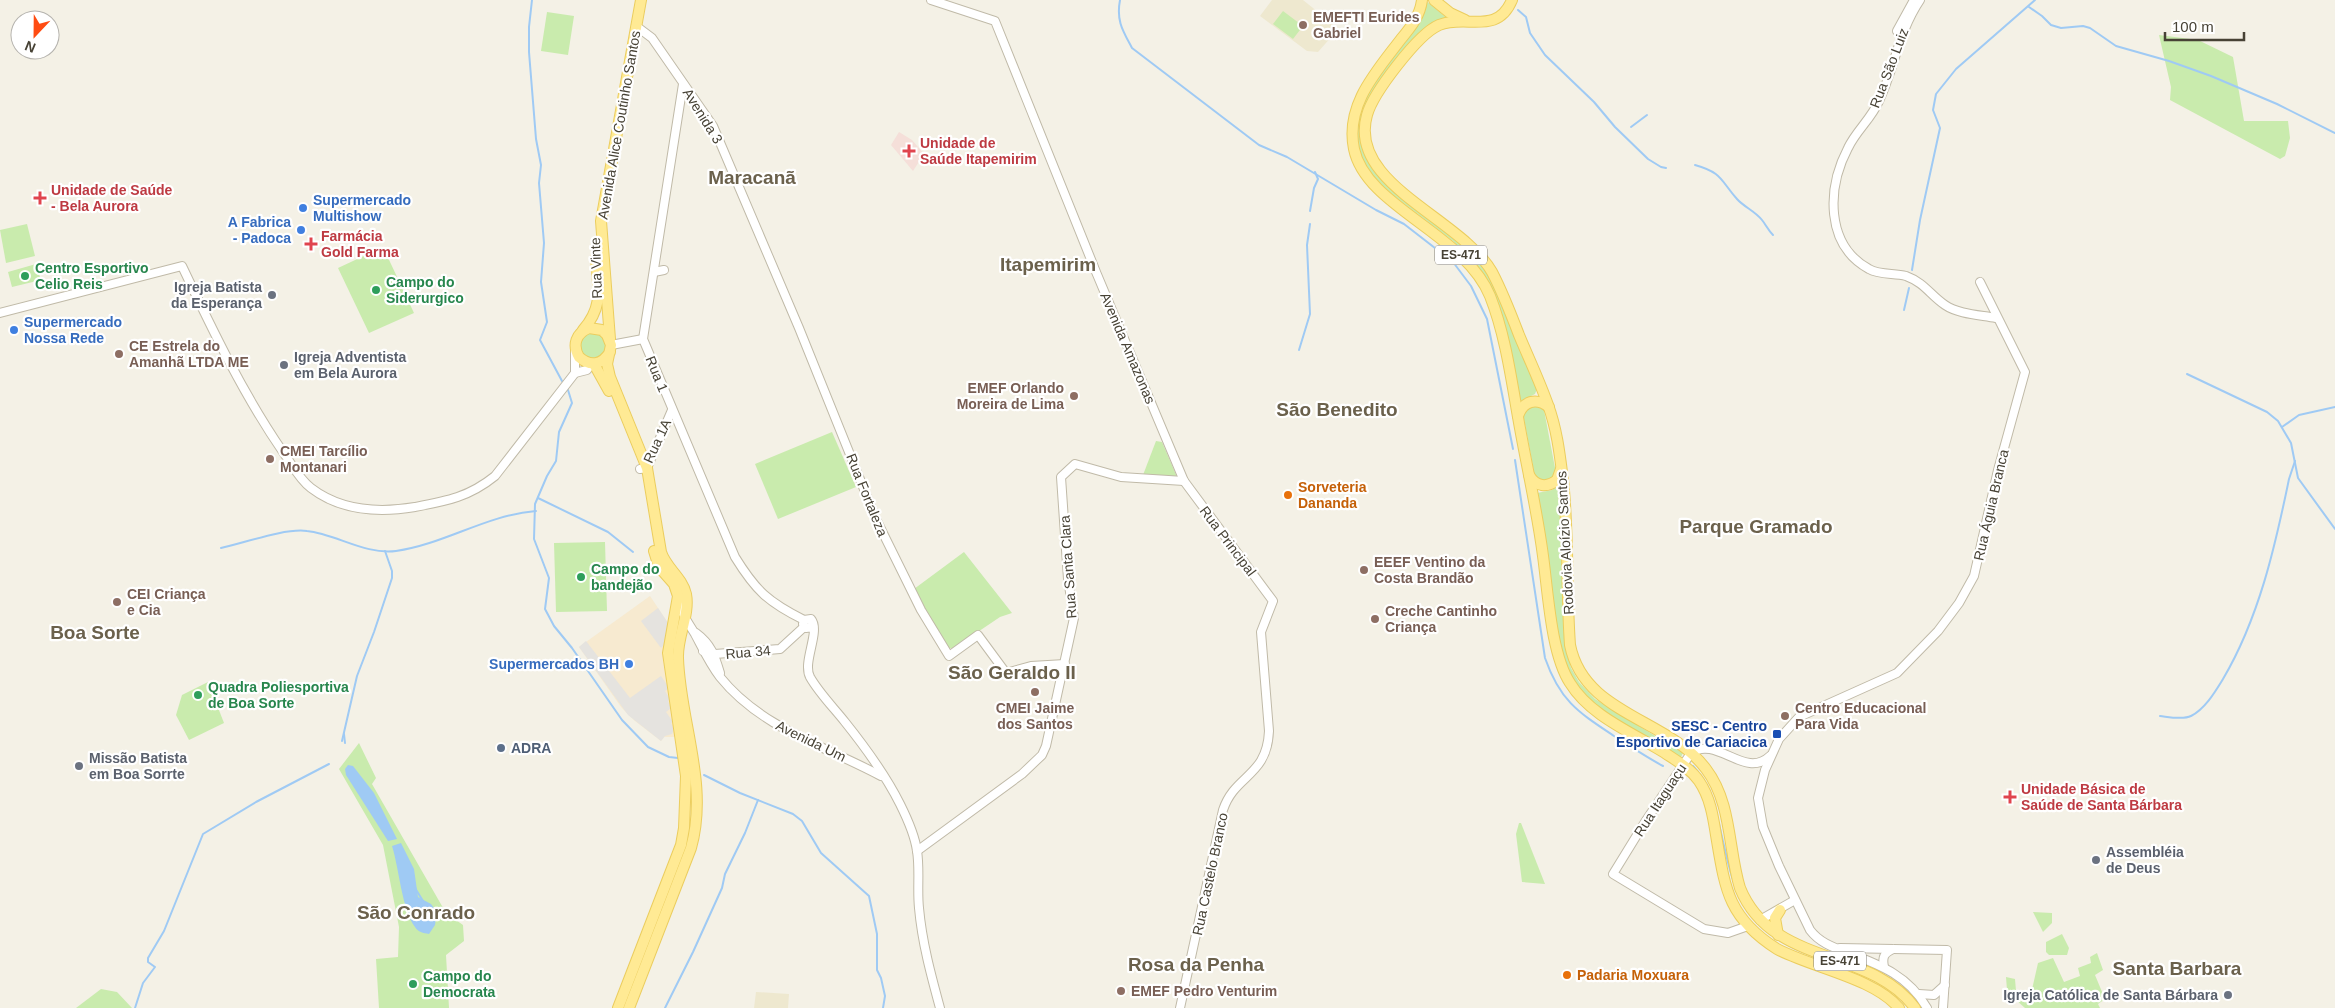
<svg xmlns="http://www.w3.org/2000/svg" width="2335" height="1008" font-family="Helvetica,sans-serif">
<rect width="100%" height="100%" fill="#f4f1e6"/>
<!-- commercial -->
<polygon fill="#f7ead0" points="650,596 670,626 676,737 664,737 661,741 635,721 621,707 579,647"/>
<!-- education -->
<g fill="#eee8cf">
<polygon points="1272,0 1303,0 1333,24 1335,30 1333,35 1318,52 1307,51 1260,16"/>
<polygon points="756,992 789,994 788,1008 754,1008"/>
</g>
<!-- medical -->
<polygon fill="#f5dfd9" points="899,132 912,140 924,154 913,171 891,145"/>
<!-- green -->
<g fill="#c9ebad">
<polygon points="1425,0 1448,19 1427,27 1417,36 1363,116 1361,129 1363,149 1377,175 1457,236 1492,278 1537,389 1535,394 1519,402 1481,272 1453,241 1372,179 1355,143 1361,100"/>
<polygon points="1283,11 1303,26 1293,39 1273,24"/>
<polygon points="547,12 574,16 568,55 541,51"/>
<polygon points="2159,35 2198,40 2233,57 2244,121 2288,121 2290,138 2285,156 2280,159 2170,100 2171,87"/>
<polygon points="27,224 35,256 6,263 0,230"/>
<polygon points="383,247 414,313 369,333 338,268"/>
<polygon points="36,264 41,280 12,287 8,272"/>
<path d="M582 333H602L608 349C592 363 594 363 578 350Z"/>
<polygon points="1531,404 1544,410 1556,473 1547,483 1535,477 1523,414"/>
<polygon points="832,432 856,487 778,519 755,464"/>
<polygon points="1156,441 1162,442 1177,477 1143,475"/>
<polygon points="1559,484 1564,636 1571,668 1579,682 1595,699 1683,753 1680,759 1598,709 1580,693 1560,656 1537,493 1552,490"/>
<polygon points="605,542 607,611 556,612 554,543"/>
<polygon points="964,552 1012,613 1000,617 954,648 947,648 943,645 914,589"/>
<polygon points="208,682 224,723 189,740 176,715 182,695"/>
<polygon points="359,743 376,778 372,784 446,913 463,925 464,941 446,955 449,1008 379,1008 376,959 398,957 399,927 383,845 339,769"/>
<polygon points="1519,823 1521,823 1545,884 1522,882 1516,834"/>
<polygon points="2033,912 2052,913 2052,923 2043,932"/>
<polygon points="2062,934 2069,948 2067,955 2049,955 2046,952 2046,942"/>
<polygon points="2097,953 2103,970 2095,975 2105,999 2098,1004 2100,1008 2025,1008 2016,1000 2008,1003 2006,977 2015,979 2016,991 2031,994 2038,963 2053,958 2064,982 2080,976 2078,968 2091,963 2090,957"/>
<polygon points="101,989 117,992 132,1008 76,1008"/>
</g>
<!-- parking -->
<g fill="#e5e3df">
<polygon points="658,608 670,626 666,643 661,648 641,621"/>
<polygon points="586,641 630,698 661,676 669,688 665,691 670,699 668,701 671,708 666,712 673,722 671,723 674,729 672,734 665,736 661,741 628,715 579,647"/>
</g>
<!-- water -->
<g fill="#9fcaf4">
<polygon points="348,765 353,766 374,793 397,839 388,841 346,775 345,769"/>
<path d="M401 843 414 869 418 897 431 904 437 912 435 925 429 934C423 933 418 932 415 927 402 910 399 868 392 846Z"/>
</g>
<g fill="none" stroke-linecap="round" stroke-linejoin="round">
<!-- stream -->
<g stroke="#9fcaf4" stroke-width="2">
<polyline points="532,0 529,27 529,52 536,139 541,165 539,183 544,243 541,282 547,322 540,340 562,381"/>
<path d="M1120 0C1116 21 1123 31 1132 48L1259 145 1287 157 1376 210 1404 224 1453 262 1471 286 1487 319 1513 449"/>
<polyline points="2029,7 2042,16 2051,25 2061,28 2083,26 2090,28 2116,46 2169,61 2211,76 2277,104 2335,133"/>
<polyline points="1518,10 1526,17 1530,33 1545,55 1594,102 1615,127 1648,159 1661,167 1666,168"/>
<polyline points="1631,127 1647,115"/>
<path d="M1695 165C1723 173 1720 180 1737 199 1744 207 1755 211 1762 220 1766 225 1768 230 1773 235"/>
<polyline points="1310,211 1314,188 1318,179 1315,172"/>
<polyline points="1912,270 1920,220 1940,128 1933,110 1936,94 1956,69 2035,0"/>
<polyline points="1904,310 1909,288"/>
<polyline points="1299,350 1310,314 1307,245 1310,224"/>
<polyline points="2187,374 2267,412 2278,421 2291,443 2298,478 2335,529"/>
<polyline points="568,390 572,403 559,432 556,461 547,476 535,504 534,539 549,578 545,609 554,626 572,648 622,720 648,747 669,757 678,758"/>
<polyline points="2282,427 2299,415 2335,407"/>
<path d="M1515 460 1545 658C1560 701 1578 712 1614 736 1630 746 1646 757 1663 766"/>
<polyline points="538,498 608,532 633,552"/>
<path d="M221 548C244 543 285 528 307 531 336 534 365 555 396 551 445 544 486 515 536 511"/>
<path d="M2160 716C2169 717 2183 720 2191 716 2205 709 2215 692 2223 679 2259 618 2275 547 2289 479L2295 461"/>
<polyline points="344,734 345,743"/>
<polyline points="342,741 357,676 374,632 392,578 392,571 385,551"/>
<polyline points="1693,766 1698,772"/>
<polyline points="704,775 740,793 793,814 802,821 821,853 869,896 877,934 877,970 881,978 885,996 883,1008"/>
<path d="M1719 824C1734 888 1738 927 1806 953"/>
<polyline points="415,888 423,901"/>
<polyline points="135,1008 143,983 155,967 148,962 148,958 164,931 203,834 256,802 329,764"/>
<polyline points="665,1008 693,952 722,888 725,874 745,833 758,800"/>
</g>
<defs>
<g id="minor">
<path d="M931 0 995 21 1096 272 1184 481 1273 601 1261 632 1269 731C1267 777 1235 774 1223 810L1180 1008"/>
<path d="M1920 0C1898 33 1895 67 1879 101 1871 119 1856 131 1848 148 1827 188 1825 245 1869 269 1879 275 1894 273 1906 276 1925 283 1930 295 1945 305 1958 314 1981 315 1996 318"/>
<polyline points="636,26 652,38 713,126 799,328 876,519 921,610 949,656 978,635 1006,673 1031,666 1065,664"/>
<polyline points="1897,31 1914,0"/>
<path d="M683 84 643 339 735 557C756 591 768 602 804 620"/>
<polyline points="654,272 664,270"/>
<path d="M0 313 182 266C212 329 243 394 283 452 291 463 299 479 311 488 341 511 379 513 415 507 447 501 469 497 495 476L575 373V351"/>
<polyline points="611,345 643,339"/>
<polyline points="575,373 587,370 591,364"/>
<polyline points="640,469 647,468 672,410"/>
<path d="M678 600C681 614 688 622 695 634 703 649 710 664 720 677 761 728 825 746 881 776"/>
<path d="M813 627 806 628 803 624 804 620 811 619C821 631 802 662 810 677 819 693 834 708 845 722 865 747 886 776 900 804 907 818 915 836 917 851 920 869 917 889 919 908 922 942 931 975 940 1008"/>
<path d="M696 633C711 644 715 656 720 673"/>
<polyline points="703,651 715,654 780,649 804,627"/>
<polyline points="917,851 1022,774 1042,755 1046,746 1074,618 1068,579 1061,477 1075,464 1121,477 1184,481"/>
<polyline points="1760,920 1795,900"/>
<path d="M1748 926 1728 933 1704 929 1613 874 1645 822 1691 753C1717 735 1745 780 1770 756"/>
<polyline points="1840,948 1947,950 1943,1008"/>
<path d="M1884 967C1882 957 1884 953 1893 949"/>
<polyline points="1919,994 1934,995 1945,985"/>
<path d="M1927 1008C1908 975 1880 965 1846 952 1832 947 1819 942 1810 930L1779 866 1763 827 1758 798 1765 770 1779 739 1799 717 1897 673 1938 631 1959 603 1974 576 1998 470 2025 372 1980 282"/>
</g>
<g id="major">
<path d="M1422 0C1420 16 1411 27 1401 39 1376 72 1345 105 1354 149 1366 207 1464 233 1490 296 1505 334 1511 377 1518 417 1526 464 1537 509 1543 556 1548 592 1551 654 1570 683 1590 716 1633 733 1665 753 1677 761 1691 769 1699 781 1710 797 1713 816 1716 835 1725 889 1728 918 1777 949 1813 968 1874 978 1899 1008"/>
<polyline points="1434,0 1450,13 1465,20"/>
<path d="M1512 0C1497 36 1466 14 1439 25 1418 34 1373 93 1367 115 1347 184 1461 218 1492 272 1503 293 1511 314 1519 335 1529 359 1540 382 1548 405 1557 429 1560 456 1563 480 1569 534 1566 590 1570 645 1584 715 1668 718 1706 769 1732 803 1728 849 1740 888 1772 967 1870 947 1915 1008"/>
<path d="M583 330C604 306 598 288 596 258"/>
<polyline points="610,339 601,221 641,0"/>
<path d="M610 352C602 365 590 367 579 357 572 345 576 333 589 328L602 330 607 335 611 345 607 364 610 377 647 468 661 552C666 568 682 577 686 594 690 615 677 637 678 658 680 722 709 784 691 848L629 1008"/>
<polyline points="594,364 609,391"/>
<path d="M1518 416C1523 401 1536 397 1549 407"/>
<path d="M1529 475C1536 487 1547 488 1557 480L1561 469"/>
<polyline points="1778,935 1775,918 1780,910"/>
<polyline points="618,1008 681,845 684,828 686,776 668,653 678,596 674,584 659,567 654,551"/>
</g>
</defs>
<!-- minor casing -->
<use href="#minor" stroke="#c0baa8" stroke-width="10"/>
<!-- major casing -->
<use href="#major" stroke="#ebcd5e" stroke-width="12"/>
<!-- minor -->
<use href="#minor" stroke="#fff" stroke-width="8"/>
<!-- major -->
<use href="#major" stroke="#ffea94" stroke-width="10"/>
</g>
<!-- markers -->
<g fill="#8d6e63" stroke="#fff" stroke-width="2">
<circle cx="1303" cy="25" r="5"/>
<circle cx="119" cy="354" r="5"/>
<circle cx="1074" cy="396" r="5"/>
<circle cx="270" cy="459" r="5"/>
<circle cx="1364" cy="570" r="5"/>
<circle cx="117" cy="602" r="5"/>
<circle cx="1375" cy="619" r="5"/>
<circle cx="1035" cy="692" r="5"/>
<circle cx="1785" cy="716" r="5"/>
<circle cx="1121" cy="991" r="5"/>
</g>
<g fill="#e0444e" stroke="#fff" stroke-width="2">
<path d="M906.5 143.5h5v5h5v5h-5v5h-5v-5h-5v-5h5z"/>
<path d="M37.5 190.5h5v5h5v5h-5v5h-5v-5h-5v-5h5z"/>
<path d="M308.5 236.5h5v5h5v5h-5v5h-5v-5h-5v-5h5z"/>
<path d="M2007.5 789.5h5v5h5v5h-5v5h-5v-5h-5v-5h5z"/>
</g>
<g fill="#3f7fe0" stroke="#fff" stroke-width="2">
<circle cx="303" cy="208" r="5"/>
<circle cx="301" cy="230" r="5"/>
<circle cx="14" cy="330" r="5"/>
<circle cx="629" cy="664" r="5"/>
</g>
<g fill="#2e9e5b" stroke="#fff" stroke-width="2">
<circle cx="25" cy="276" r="5"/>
<circle cx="376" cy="290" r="5"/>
<circle cx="581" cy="577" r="5"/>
<circle cx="198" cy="695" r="5"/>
<circle cx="413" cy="984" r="5"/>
</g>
<g fill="#6b7280" stroke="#fff" stroke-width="2">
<circle cx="272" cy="295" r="5"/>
<circle cx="284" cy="365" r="5"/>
<circle cx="79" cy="766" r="5"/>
<circle cx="2096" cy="860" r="5"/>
<circle cx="2228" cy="995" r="5"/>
</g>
<g fill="#e8710a" stroke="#fff" stroke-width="2">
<circle cx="1288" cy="495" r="5"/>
<circle cx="1567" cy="975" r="5"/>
</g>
<rect fill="#1a4fb4" stroke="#fff" stroke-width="2" x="1772" y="729" width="10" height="10" rx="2.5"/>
<circle fill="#5c6f8a" stroke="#fff" stroke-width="2" cx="501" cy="748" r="5"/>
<g text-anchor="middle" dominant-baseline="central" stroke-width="4.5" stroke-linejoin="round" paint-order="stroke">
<!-- shield labels -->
<g fill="#fff" stroke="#7e7b72" stroke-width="1">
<rect x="1435" y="245.5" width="52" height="19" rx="4"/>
<rect x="1814" y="951.5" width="52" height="19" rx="4"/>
</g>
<g font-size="12" font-weight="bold" fill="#474235">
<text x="1461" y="255">ES-471</text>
<text x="1840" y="961">ES-471</text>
</g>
<!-- education labels -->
<g font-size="14" font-weight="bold" fill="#785e54" stroke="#fff" text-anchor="start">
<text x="1313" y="17">EMEFTI Eurides<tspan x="1313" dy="16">Gabriel</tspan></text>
<text x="129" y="346">CE Estrela do<tspan x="129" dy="16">Amanhã LTDA ME</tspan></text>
<text x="1064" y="388" text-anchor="end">EMEF Orlando<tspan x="1064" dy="16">Moreira de Lima</tspan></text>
<text x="280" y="451">CMEI Tarcílio<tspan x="280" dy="16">Montanari</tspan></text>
<text x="1374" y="562">EEEF Ventino da<tspan x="1374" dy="16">Costa Brandão</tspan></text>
<text x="127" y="594">CEI Criança<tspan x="127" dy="16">e Cia</tspan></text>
<text x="1385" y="611">Creche Cantinho<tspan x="1385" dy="16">Criança</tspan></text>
<text x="1035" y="708" text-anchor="middle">CMEI Jaime<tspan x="1035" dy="16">dos Santos</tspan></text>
<text x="1795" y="708">Centro Educacional<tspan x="1795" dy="16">Para Vida</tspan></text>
<text x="1131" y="991">EMEF Pedro Venturim</text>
</g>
<!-- street labels -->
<g font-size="14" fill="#474235" stroke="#fff">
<text transform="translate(1889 68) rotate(-69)">Rua São Luiz</text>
<text transform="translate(703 116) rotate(58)">Avenida 3</text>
<text transform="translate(619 125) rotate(-80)">Avenida Alice Coutinho Santos</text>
<text transform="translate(596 268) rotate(-92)">Rua Vinte</text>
<text transform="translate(1128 348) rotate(67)">Avenida Amazonas</text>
<text transform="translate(657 374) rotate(68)">Rua 1</text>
<text transform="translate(657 441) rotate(-65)">Rua 1A</text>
<text transform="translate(867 495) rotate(68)">Rua Fortaleza</text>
<text transform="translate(1991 505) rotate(-77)">Rua Águia Branca</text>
<text transform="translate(1228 541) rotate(53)">Rua Principal</text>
<text transform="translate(1565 543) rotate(-93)">Rodovia Aloízio Santos</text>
<text transform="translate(1068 567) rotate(-94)">Rua Santa Clara</text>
<text transform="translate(748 652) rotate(-5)">Rua 34</text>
<text transform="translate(811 741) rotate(26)">Avenida Um</text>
<text transform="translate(1660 800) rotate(-57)">Rua Itaguaçu</text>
<text transform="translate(1210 874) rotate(-78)">Rua Castelo Branco</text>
</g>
<!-- health labels -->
<g font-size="14" font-weight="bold" fill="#be3a42" stroke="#fff" text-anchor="start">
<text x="920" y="143">Unidade de<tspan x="920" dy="16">Saúde Itapemirim</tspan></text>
<text x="51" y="190">Unidade de Saúde<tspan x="51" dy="16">- Bela Aurora</tspan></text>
<text x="321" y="236">Farmácia<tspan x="321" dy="16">Gold Farma</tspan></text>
<text x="2021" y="789">Unidade Básica de<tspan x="2021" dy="16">Saúde de Santa Bárbara</tspan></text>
</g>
<!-- shop labels -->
<g font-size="14" font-weight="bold" fill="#366cbe" stroke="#fff" text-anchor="start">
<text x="313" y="200">Supermercado<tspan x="313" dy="16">Multishow</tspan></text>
<text x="291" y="222" text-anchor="end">A Fabrica<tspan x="291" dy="16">- Padoca</tspan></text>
<text x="24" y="322">Supermercado<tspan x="24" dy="16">Nossa Rede</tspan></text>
<text x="619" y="664" text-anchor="end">Supermercados BH</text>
</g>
<!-- leisure labels -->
<g font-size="14" font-weight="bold" fill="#27864d" stroke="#fff" text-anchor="start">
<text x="35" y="268">Centro Esportivo<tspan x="35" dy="16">Celio Reis</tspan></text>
<text x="386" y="282">Campo do<tspan x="386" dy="16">Siderurgico</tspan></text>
<text x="591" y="569">Campo do<tspan x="591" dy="16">bandejão</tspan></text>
<text x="208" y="687">Quadra Poliesportiva<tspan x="208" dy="16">de Boa Sorte</tspan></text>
<text x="423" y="976">Campo do<tspan x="423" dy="16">Democrata</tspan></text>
</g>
<!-- worship labels -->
<g font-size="14" font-weight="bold" fill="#5b616d" stroke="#fff" text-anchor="start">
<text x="262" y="287" text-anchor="end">Igreja Batista<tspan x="262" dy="16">da Esperança</tspan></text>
<text x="294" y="357">Igreja Adventista<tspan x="294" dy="16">em Bela Aurora</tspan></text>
<text x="89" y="758">Missão Batista<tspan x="89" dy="16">em Boa Sorrte</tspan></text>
<text x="2106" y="852">Assembléia<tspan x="2106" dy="16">de Deus</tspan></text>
<text x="2218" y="995" text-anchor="end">Igreja Católica de Santa Bárbara</text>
</g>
<!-- food labels -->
<g font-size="14" font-weight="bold" fill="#c56008" stroke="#fff" text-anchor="start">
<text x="1298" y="487">Sorveteria<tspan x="1298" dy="16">Dananda</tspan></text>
<text x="1577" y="975">Padaria Moxuara</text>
</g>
<!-- transit labels -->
<g font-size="14" font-weight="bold" fill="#164399" stroke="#fff" text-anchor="end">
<text x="1767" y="726">SESC - Centro<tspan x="1767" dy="16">Esportivo de Cariacica</tspan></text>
</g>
<!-- service labels -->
<g font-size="14" font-weight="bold" fill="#4e5e75" stroke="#fff" text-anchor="start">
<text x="511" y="748">ADRA</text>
</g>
<!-- district labels -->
<g font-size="19" font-weight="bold" fill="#6b614c" stroke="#fff">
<text x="752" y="177">Maracanã</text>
<text x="1048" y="264">Itapemirim</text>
<text x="1337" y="409">São Benedito</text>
<text x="1756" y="526">Parque Gramado</text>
<text x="95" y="632">Boa Sorte</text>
<text x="1012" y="672">São Geraldo II</text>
<text x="416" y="912">São Conrado</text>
<text x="1196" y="964">Rosa da Penha</text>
<text x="2177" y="968">Santa Barbara</text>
</g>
</g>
<!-- north arrow -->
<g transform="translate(35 35) rotate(202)"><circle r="24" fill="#ffffff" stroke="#b5b3ae"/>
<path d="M0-4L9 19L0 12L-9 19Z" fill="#ff4c12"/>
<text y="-8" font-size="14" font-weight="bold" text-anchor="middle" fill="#474235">N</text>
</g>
<!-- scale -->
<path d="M2165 32v8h79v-8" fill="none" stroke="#474235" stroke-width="2.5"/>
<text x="2172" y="32" font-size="15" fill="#474235" stroke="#ffffff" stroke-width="4" paint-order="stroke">100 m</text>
</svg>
